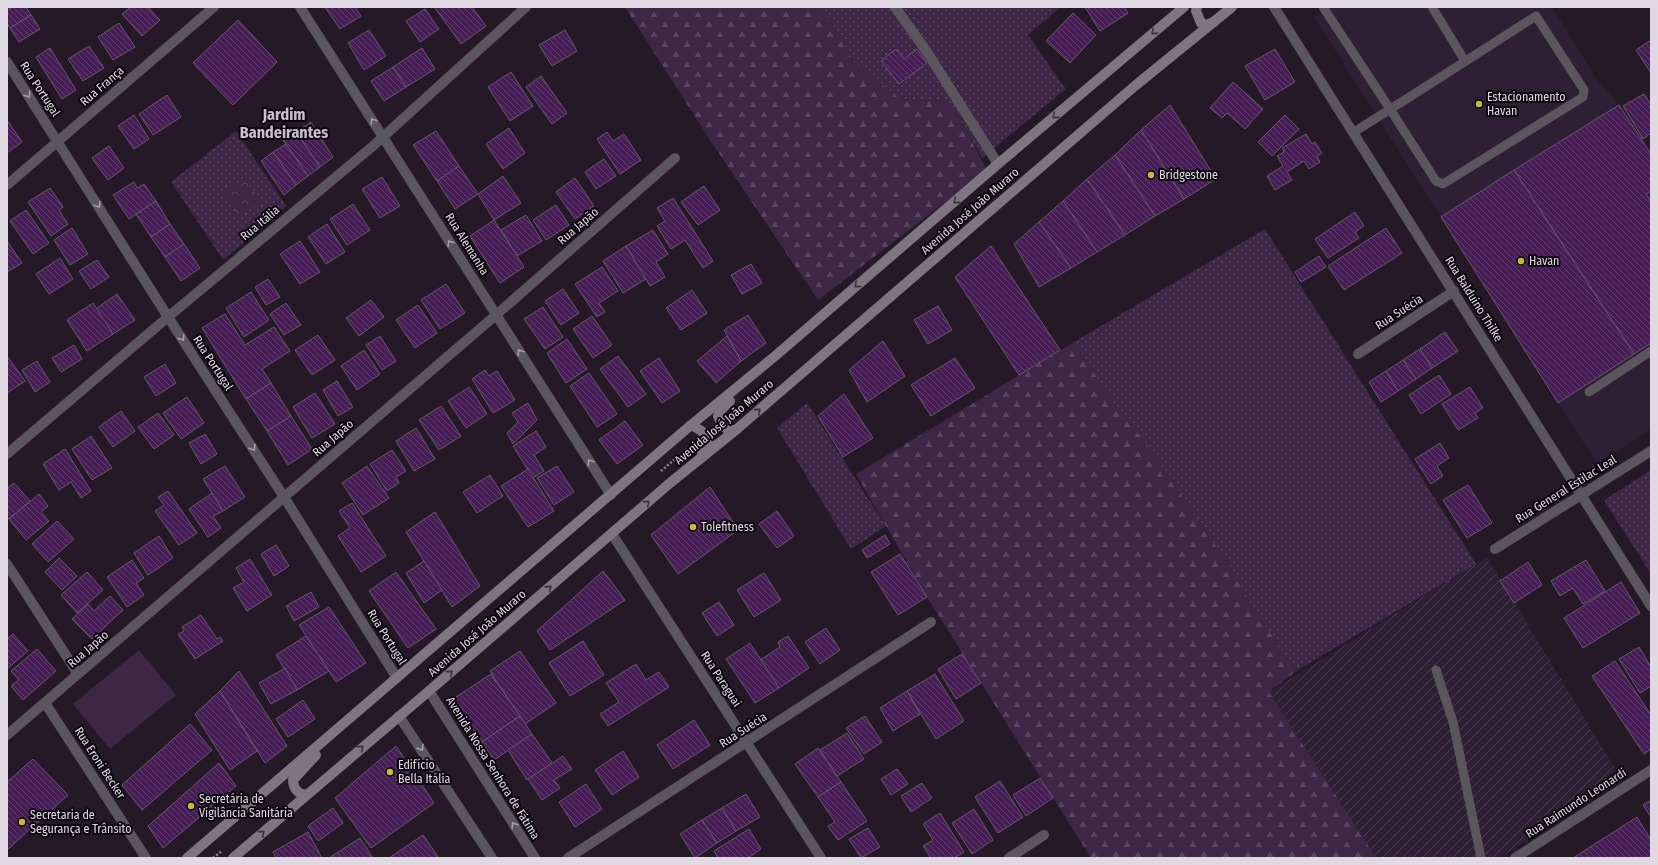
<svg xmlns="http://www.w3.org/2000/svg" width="1658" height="865" font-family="'Fira Sans Condensed',sans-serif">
<defs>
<pattern id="industrial-furrows" width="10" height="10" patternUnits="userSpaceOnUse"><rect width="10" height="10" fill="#2e1f34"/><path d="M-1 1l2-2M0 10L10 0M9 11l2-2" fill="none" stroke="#4c3f51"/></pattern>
<pattern id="grass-dots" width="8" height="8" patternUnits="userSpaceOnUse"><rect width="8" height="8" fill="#3e2646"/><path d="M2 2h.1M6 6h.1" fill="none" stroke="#5a4561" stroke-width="1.8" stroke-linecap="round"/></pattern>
<pattern id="forest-firs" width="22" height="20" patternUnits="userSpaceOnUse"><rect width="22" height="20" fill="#3e2646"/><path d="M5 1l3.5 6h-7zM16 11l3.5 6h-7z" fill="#5a4561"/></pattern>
<pattern id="park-crowns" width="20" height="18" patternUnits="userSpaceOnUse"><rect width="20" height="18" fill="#3e2646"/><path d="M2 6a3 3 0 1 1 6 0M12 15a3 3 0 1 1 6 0" fill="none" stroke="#5a4561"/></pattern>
<pattern id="building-back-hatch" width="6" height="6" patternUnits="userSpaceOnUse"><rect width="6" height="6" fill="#461d54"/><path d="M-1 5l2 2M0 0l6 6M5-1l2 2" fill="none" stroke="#603d6c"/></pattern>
</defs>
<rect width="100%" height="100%" fill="#251928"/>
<!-- built -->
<polygon fill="#2e1f34" points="1331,7 1552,7 1598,81 1619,105 1651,154 1651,429 1597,464 1314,17"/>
<!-- industrial -->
<polygon fill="url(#industrial-furrows)" points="1487,557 1622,780 1500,858 1376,858 1269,692"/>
<!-- grass -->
<g fill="url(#grass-dots)">
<polygon points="822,7 1061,7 1028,35 1066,89 982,158 960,119 942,101 900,99 855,64 829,18"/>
<polygon points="236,131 286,206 223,260 171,182"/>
<polygon points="1265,229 1476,564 1296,671 1249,601 1233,571 1143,439 1113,402 1074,342"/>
<polygon points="807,403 886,526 851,549 777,428"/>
<polygon points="1651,470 1651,574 1604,500"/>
</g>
<!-- forest -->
<g fill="url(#forest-firs)">
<polygon points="625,7 822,7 829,18 855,64 900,99 942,101 960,119 987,170 818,300 708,137"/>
<polygon points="1074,342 1113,402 1143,439 1233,571 1249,601 1296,671 1269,692 1376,858 1091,858 927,597 856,474"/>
</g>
<!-- park -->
<polygon fill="url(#park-crowns)" points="245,178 261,201 239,216 223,193"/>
<!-- pitch -->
<polygon fill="#3e2646" points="139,650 176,695 110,749 73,704"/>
<!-- building -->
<g fill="url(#building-back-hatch)" stroke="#66596b">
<polygon points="13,7 26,7 31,15 10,28 7,23 7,10"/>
<polygon points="131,7 148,7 160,20 142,36 122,14"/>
<polygon points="325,7 355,7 361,16 340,29"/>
<polygon points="436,7 472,7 486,26 461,44 435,8"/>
<polygon points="1085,7 1124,7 1128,13 1100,31"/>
<polygon points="425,9 439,29 420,42 406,21"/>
<polygon points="1073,13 1096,35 1070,63 1046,41"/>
<polygon points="31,15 40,29 19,42 10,28"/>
<polygon points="238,20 277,62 233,105 193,63"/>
<polygon points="119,23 135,47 113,60 98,37"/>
<polygon points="369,30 386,56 364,70 348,43"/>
<polygon points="565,30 577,51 552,66 539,45"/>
<polygon points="1651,40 1651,73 1636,50"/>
<polygon points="89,46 104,68 83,81 68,59"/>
<polygon points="50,48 76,90 62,99 36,57"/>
<polygon points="422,48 435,69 406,87 393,67"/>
<polygon points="896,49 904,59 917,49 927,63 899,84 881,61"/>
<polygon points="1275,49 1295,82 1265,100 1245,66"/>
<polygon points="393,67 406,87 384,101 371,81"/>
<polygon points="511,72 533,106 510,121 488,87"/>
<polygon points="541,76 567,113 552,124 526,87"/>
<polygon points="1233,82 1263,109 1245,129 1227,113 1222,118 1210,108"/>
<polygon points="1644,94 1651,105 1651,133 1643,139 1623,106"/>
<polygon points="167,95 181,117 153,135 139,114"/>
<polygon points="1170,105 1216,179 1184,199 1141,130"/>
<polygon points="1619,105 1651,154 1651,191 1646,194 1651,202 1651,343 1634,354 1514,170"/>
<polygon points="134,115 149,139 134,149 118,126"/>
<polygon points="1285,115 1299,129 1272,156 1258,142"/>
<polygon points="7,120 22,142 7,153"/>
<polygon points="311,122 333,157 320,167 296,132"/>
<polygon points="509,128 525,153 503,169 486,144"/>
<polygon points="1141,130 1184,199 1155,216 1115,155"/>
<polygon points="436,131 459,166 437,181 413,145"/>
<polygon points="296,132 320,167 308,176 283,140"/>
<polygon points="607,132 613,141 624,134 641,160 620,174 597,139"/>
<polygon points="1306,134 1312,144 1315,142 1322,153 1317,156 1320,162 1309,169 1304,161 1287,172 1292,180 1275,190 1267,176 1283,166 1277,156 1284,152 1282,148"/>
<polygon points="286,144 308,176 296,185 273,152"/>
<polygon points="109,146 124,168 108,180 92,158"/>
<polygon points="273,152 296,185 284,195 261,161"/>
<polygon points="1115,155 1155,216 1125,235 1087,179"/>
<polygon points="604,159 616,176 596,189 585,172"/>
<polygon points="459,166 478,194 455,209 437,181"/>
<polygon points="1514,170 1634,354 1558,403 1441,217"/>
<polygon points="503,176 521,203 494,220 478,194"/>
<polygon points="382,177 400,206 380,218 362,189"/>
<polygon points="575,178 594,206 575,219 556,192"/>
<polygon points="1087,179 1125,235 1097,252 1063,201"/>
<polygon points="134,182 137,188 144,184 156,201 129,219 113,195"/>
<polygon points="704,186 720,210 698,225 681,202"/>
<polygon points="50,188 63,207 59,210 68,224 51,236 28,202"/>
<polygon points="673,198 713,261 703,268 685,240 671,249 657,226 665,221 657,208"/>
<polygon points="156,201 170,224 151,237 136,214"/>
<polygon points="1063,201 1097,252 1071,268 1039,222"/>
<polygon points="353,204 370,230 347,245 330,219"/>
<polygon points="556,205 569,225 546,240 533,220"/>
<polygon points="26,210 49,243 33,254 10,221"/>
<polygon points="1355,212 1364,226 1355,232 1359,238 1328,258 1315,239"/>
<polygon points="526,215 542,241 517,256 501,230"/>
<polygon points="494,220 524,267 500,283 470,236"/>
<polygon points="1039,222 1071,268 1039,287 1014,244"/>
<polygon points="170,224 184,244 165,257 151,237"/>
<polygon points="327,224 345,252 326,264 308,237"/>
<polygon points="72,228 88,254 70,265 54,240"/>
<polygon points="1386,228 1402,253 1344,290 1328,266"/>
<polygon points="653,230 668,254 656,262 665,277 650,286 626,246"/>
<polygon points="7,241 22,263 7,272"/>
<polygon points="300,241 320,272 300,284 280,254"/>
<polygon points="184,244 200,268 181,281 165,257"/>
<polygon points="626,246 646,279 623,293 603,261"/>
<polygon points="991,246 1060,350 1019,375 955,277"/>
<polygon points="1319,256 1326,267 1301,282 1295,272"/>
<polygon points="60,258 73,279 49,294 36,274"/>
<polygon points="97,260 109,277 91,289 79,271"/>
<polygon points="751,264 762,283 742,294 731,275"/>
<polygon points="602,267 618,291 599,303 605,312 597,317 575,284"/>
<polygon points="268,279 280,297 266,305 255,287"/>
<polygon points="446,284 465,313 440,329 421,300"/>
<polygon points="563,289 579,313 561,325 545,301"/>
<polygon points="692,290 707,313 681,330 666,308"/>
<polygon points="251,292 269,320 244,337 226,308"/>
<polygon points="117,294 135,320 113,334 96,309"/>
<polygon points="371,300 384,317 359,336 346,318"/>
<polygon points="93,303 113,334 87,351 67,320"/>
<polygon points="286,303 301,325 284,335 270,314"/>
<polygon points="418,305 437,333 415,348 396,320"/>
<polygon points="938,306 952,330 928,344 914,320"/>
<polygon points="543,307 563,337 545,349 524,319"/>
<polygon points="225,314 245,345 274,327 290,351 262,369 271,383 246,399 202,328"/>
<polygon points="748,315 766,343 741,361 724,330"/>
<polygon points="592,316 612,345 593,358 573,329"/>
<polygon points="1445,332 1458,351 1432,368 1420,349"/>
<polygon points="318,335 335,360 312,375 295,350"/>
<polygon points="380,336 396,361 382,370 366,345"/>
<polygon points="727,336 741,361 716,383 697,361"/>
<polygon points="567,339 587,369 566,383 547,353"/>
<polygon points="883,341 905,376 867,402 849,370"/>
<polygon points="74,345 82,359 61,372 52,358"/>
<polygon points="1420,349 1432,368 1416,379 1403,360"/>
<polygon points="364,350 380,374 357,390 341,366"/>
<polygon points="7,356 25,381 7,393"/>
<polygon points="618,356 646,394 628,407 600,369"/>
<polygon points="659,358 680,391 662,403 640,371"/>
<polygon points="955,358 975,388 931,416 911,385"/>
<polygon points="1403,360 1416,379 1398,391 1386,371"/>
<polygon points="37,361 50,382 35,392 22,370"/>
<polygon points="165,364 176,383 156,396 144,377"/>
<polygon points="485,370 489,376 497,371 515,400 493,413 472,379"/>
<polygon points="1386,371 1398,391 1381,402 1369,382"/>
<polygon points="589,373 617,414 597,427 570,386"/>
<polygon points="1439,375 1451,394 1421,414 1409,395"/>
<polygon points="337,381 353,407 338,416 323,390"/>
<polygon points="271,383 291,416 267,431 246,399"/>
<polygon points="469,387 487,414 466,428 448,401"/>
<polygon points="1470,387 1483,408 1475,413 1478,418 1458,430 1442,404"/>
<polygon points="315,393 335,424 312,438 293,407"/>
<polygon points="844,394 873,438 843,457 818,416"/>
<polygon points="187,397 204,423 181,439 163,413"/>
<polygon points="528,403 537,420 513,444 507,433 518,422 512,413"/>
<polygon points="441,406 461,436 439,450 419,420"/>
<polygon points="121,411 135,431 113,447 99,427"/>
<polygon points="158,413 174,435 154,449 138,427"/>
<polygon points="291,416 312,449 288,465 267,431"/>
<polygon points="625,421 643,445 617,464 599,440"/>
<polygon points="416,428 435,459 414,471 396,441"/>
<polygon points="536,431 546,447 534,455 544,471 533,478 513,446"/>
<polygon points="205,434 217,454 201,464 189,443"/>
<polygon points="91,436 112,468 92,480 72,449"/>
<polygon points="1440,443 1449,458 1437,466 1443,476 1431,484 1415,459"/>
<polygon points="65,449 91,491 81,498 71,482 59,490 43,464"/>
<polygon points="392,450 406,471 396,477 399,483 387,491 370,464"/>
<polygon points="225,466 245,497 223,511 203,479"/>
<polygon points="367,466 389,498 363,515 342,483"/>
<polygon points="557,466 574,492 554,505 537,478"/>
<polygon points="528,469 554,511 528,527 501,486"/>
<polygon points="490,475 503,496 477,513 463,492"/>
<polygon points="14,483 30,501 9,519 7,517 7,488"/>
<polygon points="1468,485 1492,523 1467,538 1443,500"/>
<polygon points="710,487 738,530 678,574 651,535"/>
<polygon points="168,491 197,533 179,545 155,511 164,505 158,497"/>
<polygon points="212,493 223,511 213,516 221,528 208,537 189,509"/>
<polygon points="39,494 48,506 41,512 49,521 26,540 9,519"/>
<polygon points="352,503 386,556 361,572 338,536 350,528 339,511"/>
<polygon points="777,511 794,536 777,548 759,524"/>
<polygon points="435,512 480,586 452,607 406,532"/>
<polygon points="57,521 74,539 48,562 32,544"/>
<polygon points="885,535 890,544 867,558 862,550"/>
<polygon points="159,536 173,558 148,575 134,553"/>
<polygon points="276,545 289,566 274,576 261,554"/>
<polygon points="900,554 927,597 898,615 871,572"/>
<polygon points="59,558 77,576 62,590 45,572"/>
<polygon points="250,559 272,595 247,611 233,588 244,582 236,568"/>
<polygon points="132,560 144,578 136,583 144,595 127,607 107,577"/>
<polygon points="1586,560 1605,591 1583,604 1573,588 1560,596 1551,581"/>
<polygon points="424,561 442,590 424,603 406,573"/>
<polygon points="1528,562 1542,585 1514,603 1500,581"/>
<polygon points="603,571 625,600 550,650 537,631"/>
<polygon points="87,572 103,590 77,613 61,595"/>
<polygon points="396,572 436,629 408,648 369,591"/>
<polygon points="764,573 781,600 754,617 737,590"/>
<polygon points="1621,582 1640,613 1583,648 1564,618"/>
<polygon points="311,592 319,607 294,621 286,606"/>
<polygon points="110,596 123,610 92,639 72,619 88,604 94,611"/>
<polygon points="719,602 734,625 717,636 702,613"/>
<polygon points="329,607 366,663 336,682 299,625"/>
<polygon points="201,615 217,639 220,637 223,641 195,659 178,634 184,631 182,627"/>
<polygon points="826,628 840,650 820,664 805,642"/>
<polygon points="13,634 28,651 7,669 7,639"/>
<polygon points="306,636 329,671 297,690 276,655"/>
<polygon points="788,636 809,668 779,688 760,660 780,647 778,642"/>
<polygon points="583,641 604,675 570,696 549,663"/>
<polygon points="750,643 779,688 755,703 726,659"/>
<polygon points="1639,647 1651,667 1651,686 1640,693 1619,659"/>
<polygon points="37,649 56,671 23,700 11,686 19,680 11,671"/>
<polygon points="520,651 556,703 525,724 490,671"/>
<polygon points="962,654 981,683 956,699 938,669"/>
<polygon points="1615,661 1651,715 1651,749 1644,754 1592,676"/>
<polygon points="636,664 646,680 659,672 669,687 608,726 600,714 619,702 606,683"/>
<polygon points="285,668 297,690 271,704 259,683"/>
<polygon points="239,671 287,746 265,763 220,691"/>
<polygon points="491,674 520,716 482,742 453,699"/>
<polygon points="935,674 964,721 936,739 907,691"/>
<polygon points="220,691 257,751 230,770 195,714"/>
<polygon points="907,691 920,714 893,731 880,708"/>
<polygon points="303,700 315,719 288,737 276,719"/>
<polygon points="520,716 532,734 494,760 482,742"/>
<polygon points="865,716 882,742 864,754 846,728"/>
<polygon points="694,720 710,745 673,769 657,745"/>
<polygon points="190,724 212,750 142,810 122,785"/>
<polygon points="847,733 864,759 837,776 820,750"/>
<polygon points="532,734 552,763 527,780 508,750"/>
<polygon points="396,746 434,803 371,848 335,798"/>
<polygon points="818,748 841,782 818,797 795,764"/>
<polygon points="623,751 639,777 612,795 595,770"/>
<polygon points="563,756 572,769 554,780 560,788 542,800 528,779"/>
<polygon points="33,759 68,795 7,850 7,782"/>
<polygon points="219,763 236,786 163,848 148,826"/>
<polygon points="897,769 908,784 891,795 881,779"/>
<polygon points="1040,778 1053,798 1026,816 1013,795"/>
<polygon points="1000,781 1023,817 998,833 975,797"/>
<polygon points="841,782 867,821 838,840 828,826 835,822 818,797"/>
<polygon points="922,783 932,798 911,812 901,796"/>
<polygon points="586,784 602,809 575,827 559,802"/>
<polygon points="746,794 760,817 736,831 722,808"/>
<polygon points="1651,800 1651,817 1643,805"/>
<polygon points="333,808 343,823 318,841 308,826"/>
<polygon points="722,808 736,831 717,843 702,820"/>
<polygon points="974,809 993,840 972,854 952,823"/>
<polygon points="940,813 964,852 954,858 931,858 923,846 933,840 923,824"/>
<polygon points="1637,817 1651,840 1651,858 1573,858"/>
<polygon points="702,820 717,843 695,858 680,834"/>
<polygon points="868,828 880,847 861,858 849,839"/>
<polygon points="749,829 761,849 748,858 718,858 714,851"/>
<polygon points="308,832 322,858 276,858 273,852"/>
<polygon points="423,835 439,858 389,858"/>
<polygon points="360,838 373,858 329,858"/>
</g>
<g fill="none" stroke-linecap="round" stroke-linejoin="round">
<!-- path -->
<g stroke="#897f8c" stroke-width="2.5" stroke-dasharray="2 2" stroke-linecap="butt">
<polyline points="661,471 689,447"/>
<polyline points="213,858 222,851"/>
</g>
<!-- service -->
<g stroke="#5b565d" stroke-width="9">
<path d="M1323 7 1390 109 1436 181 1443 184 1583 97 1584 90 1536 16C1475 55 1415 94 1354 132"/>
<polyline points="1432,7 1465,61"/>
<polyline points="1589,392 1651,351"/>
<polyline points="1436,670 1453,722 1481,858"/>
</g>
<!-- minor -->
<g stroke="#5b565d" stroke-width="10">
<polyline points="895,7 925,49 998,164"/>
<polyline points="1274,7 1651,606"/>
<polyline points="7,185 214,7"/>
<polyline points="1358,354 1454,291"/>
<polyline points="7,454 168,317 373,146 526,7"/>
<polyline points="612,534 821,858"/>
<polyline points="1495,549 1651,451"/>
<polyline points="7,564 78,674"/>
<polyline points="45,703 146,858"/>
<polyline points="7,735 496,315 675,158"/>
<polyline points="568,858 931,622"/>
<polyline points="1009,858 1044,835"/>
<polyline points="1515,858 1651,770"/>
</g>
<!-- tertiary -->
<g stroke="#5b565d" stroke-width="10">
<polyline points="300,7 611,495"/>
<polyline points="7,62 168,317 284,497 397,678"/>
<polyline points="429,691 535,858"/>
<polyline points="399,716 492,858"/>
</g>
<!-- secondary -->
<g stroke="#7e7581" stroke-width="10">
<polyline points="1197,7 1196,11 1201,23 1206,25 1214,22"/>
<polyline points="730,401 721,410 718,416 722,425 729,431 737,429"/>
<polyline points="691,425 700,430 709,438 710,444 702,453"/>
<path d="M306 795C298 794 293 788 293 780L316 755"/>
<polyline points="187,858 691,425 774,357 998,164 1184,7"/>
<polyline points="233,858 429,691 670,483 737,429 1136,85 1232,7"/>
</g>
</g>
<!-- one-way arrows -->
<defs><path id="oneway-chevron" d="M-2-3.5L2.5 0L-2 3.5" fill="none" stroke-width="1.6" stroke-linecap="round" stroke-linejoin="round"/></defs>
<g stroke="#39333b">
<use href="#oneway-chevron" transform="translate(1154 32) rotate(140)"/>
<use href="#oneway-chevron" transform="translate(1055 116) rotate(140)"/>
<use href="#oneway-chevron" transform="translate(956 201) rotate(139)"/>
<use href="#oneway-chevron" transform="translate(857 285) rotate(139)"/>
<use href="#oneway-chevron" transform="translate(758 411) rotate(-41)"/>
<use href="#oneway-chevron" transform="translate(647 503) rotate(-41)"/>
<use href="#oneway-chevron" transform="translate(549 588) rotate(-41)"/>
<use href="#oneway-chevron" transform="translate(450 673) rotate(-41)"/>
<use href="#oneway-chevron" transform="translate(361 748) rotate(-41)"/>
<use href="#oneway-chevron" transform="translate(262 833) rotate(-41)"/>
</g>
<g stroke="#a49ea7">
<use href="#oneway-chevron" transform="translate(28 95) rotate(57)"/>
<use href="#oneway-chevron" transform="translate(373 121) rotate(-123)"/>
<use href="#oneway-chevron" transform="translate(98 205) rotate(58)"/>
<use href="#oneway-chevron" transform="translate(450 243) rotate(-122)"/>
<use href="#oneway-chevron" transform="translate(182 338) rotate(57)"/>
<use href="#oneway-chevron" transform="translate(520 352) rotate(-123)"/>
<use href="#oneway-chevron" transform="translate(253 448) rotate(57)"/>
<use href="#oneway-chevron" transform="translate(590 462) rotate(-123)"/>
<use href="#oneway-chevron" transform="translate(421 748) rotate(57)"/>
<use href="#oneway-chevron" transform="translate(514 825) rotate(-122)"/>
</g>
<!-- markers -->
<g fill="#c2bd3f" stroke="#0b070d" stroke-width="1.5">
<circle cx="1479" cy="104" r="4"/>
<circle cx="1151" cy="175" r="4"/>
<circle cx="1521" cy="261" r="4"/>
<circle cx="693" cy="527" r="4"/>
<circle cx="390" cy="772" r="4"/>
<circle cx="191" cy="806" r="4"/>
<circle cx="22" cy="822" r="4"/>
</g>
<g text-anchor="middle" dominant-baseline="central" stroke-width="4" stroke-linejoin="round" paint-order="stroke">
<!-- street labels -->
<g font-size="12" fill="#e0d8e3" stroke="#0b070d">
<text transform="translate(102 86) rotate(-41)">Rua França</text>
<text transform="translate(40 89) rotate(57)">Rua Portugal</text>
<text transform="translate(970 211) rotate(-41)">Avenida José João Muraro</text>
<text transform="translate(260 223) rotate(-40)">Rua Itália</text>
<text transform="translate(578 226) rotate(-41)">Rua Japão</text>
<text transform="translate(467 244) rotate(58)">Rua Alemanha</text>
<text transform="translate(1474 299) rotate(58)">Rua Balduino Thilke</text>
<text transform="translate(1399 312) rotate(-33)">Rua Suécia</text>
<text transform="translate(213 363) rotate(57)">Rua Portugal</text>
<text transform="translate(724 422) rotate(-40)">Avenida José João Muraro</text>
<text transform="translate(333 438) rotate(-41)">Rua Japão</text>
<text transform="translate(1566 489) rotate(-32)">Rua General Estilac Leal</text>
<text transform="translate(477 633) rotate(-41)">Avenida José João Muraro</text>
<text transform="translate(387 637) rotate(58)">Rua Portugal</text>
<text transform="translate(88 649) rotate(-41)">Rua Japão</text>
<text transform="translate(721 679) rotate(57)">Rua Paraguai</text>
<text transform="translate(743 730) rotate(-33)">Rua Suécia</text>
<text transform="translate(100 763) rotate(57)">Rua Eroni Becker</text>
<text transform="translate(493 768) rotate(58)">Avenida Nossa Senhora de Fátima</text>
<text transform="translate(1576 803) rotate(-33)">Rua Raimundo Leonardi</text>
</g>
<!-- poi labels -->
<g font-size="12" fill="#e0d8e3" stroke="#0b070d" text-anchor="start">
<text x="1487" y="97">Estacionamento<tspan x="1487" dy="14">Havan</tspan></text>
<text x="1159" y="175">Bridgestone</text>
<text x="1529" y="261">Havan</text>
<text x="701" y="527">Tolefitness</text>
<text x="398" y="765">Edifício<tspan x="398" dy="14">Bella Itália</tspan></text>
<text x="199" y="799">Secretária de<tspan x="199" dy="14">Vigilância Sanitária</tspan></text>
<text x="30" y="815">Secretaria de<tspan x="30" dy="14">Segurança e Trânsito</tspan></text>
</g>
<!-- district labels -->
<g font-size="16" font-weight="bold" fill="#cbbdd1" stroke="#0b070d">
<text x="284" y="114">Jardim<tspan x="284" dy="18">Bandeirantes</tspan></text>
</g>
</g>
<!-- border -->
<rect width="1658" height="865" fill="none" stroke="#e0d8e3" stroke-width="16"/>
</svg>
